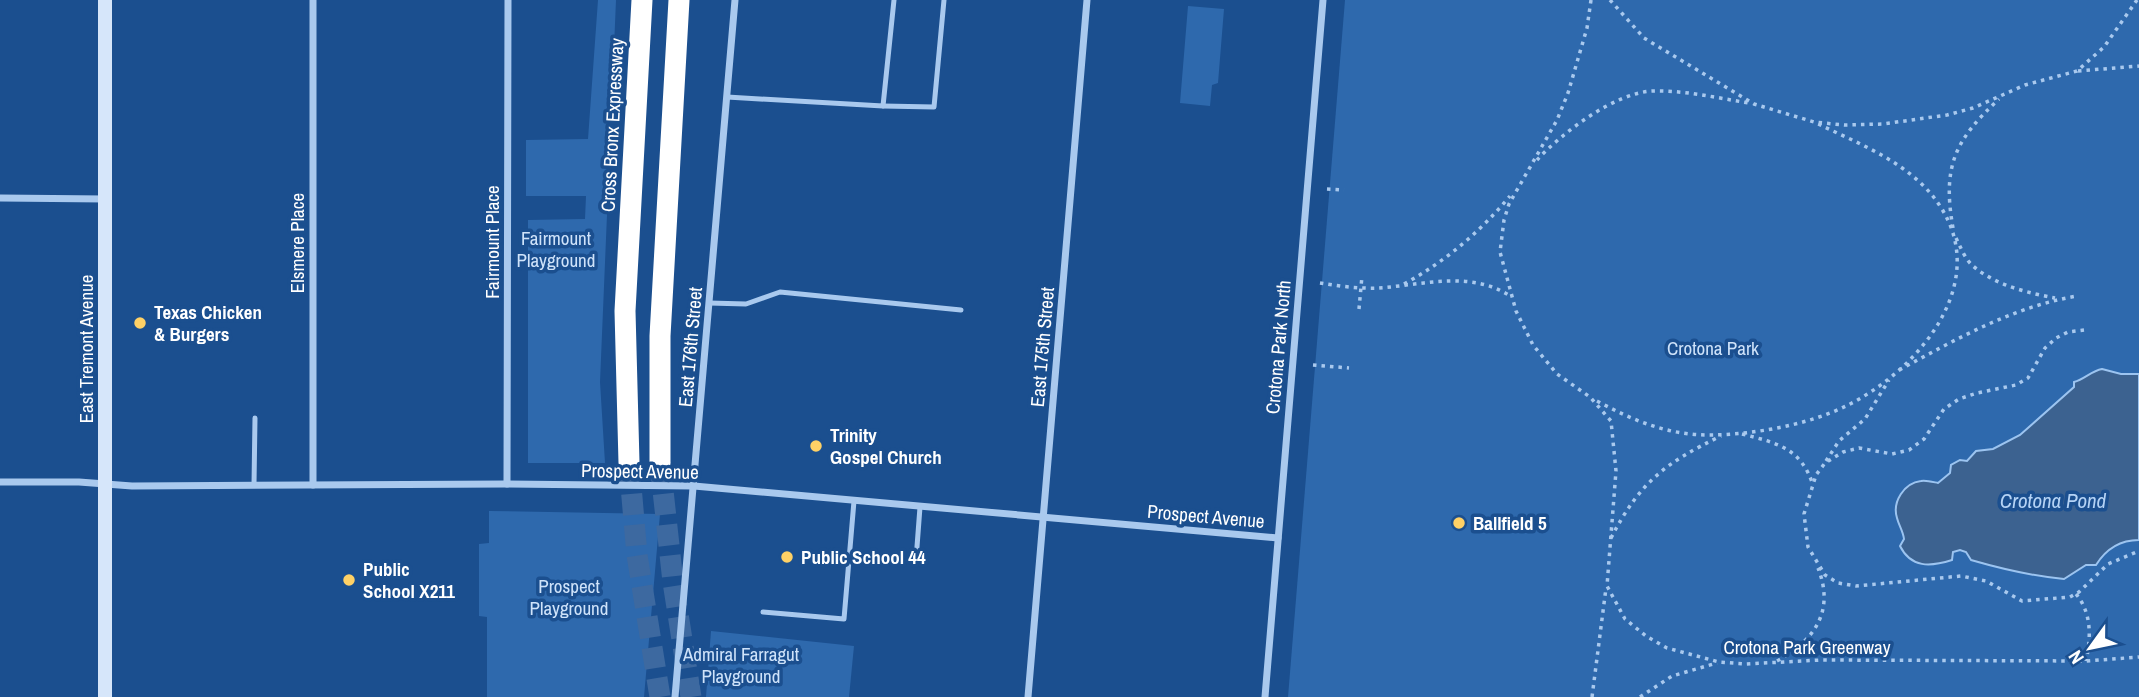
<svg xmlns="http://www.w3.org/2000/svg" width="2139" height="697" font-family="'Archivo Narrow',sans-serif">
<rect width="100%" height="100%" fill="#1b4f8f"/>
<!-- green -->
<g fill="#2e69ad">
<polygon points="598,0 616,0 600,382 605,463 528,463 528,220 585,219 586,196 526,196 526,140 588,139"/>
<polygon points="1345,0 2139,0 2139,697 1288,697"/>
<polygon points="1188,6 1224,9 1218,83 1212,85 1210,106 1180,103"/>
<polygon points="489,511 660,514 644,697 487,697 487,617 479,616 479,544 489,543"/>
<polygon points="711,631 854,646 849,697 706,697"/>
</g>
<!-- water -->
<path fill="#3c6290" stroke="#9cc4f0" stroke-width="2" d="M2102 369 2121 374H2139V540C2119 540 2106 549 2096 565H2086L2064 579C2032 576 2002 569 1971 560L1966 552 1960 550 1953 552 1952 560C1930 567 1911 568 1900 546L1904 539C1903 531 1899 526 1897 518 1892 502 1904 483 1921 481 1926 480 1933 482 1938 483L1950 473 1951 465 1960 460 1967 461 1976 451 1993 449 2020 435 2074 387V382C2085 379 2091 371 2102 369Z"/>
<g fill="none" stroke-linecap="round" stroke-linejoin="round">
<!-- motorway-tunnel -->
<g stroke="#3d69a0" stroke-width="21" stroke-dasharray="21 10" stroke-linecap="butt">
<polyline points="629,463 637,555 660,697"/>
<polyline points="660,463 673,582 691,697"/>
</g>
<!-- path -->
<g stroke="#a9c9ee" stroke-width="3.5" stroke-dasharray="3.5 5" stroke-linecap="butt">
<polyline points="1591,0 1587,28 1568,93 1557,120 1509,204 1504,220 1500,252 1516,311 1533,345 1557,374 1590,397 1611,421 1616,471 1607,586 1625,619 1646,636 1667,648 1719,662 1746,664 1821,660 2086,661 2139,657"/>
<polyline points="1610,0 1644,38 1754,104 1814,122 1844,125 1883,124 1947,115 1973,108 2025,85 2077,71 2104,47 2137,0"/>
<polyline points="2078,71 2139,66"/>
<path d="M1537 160C1562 133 1614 93 1652 91 1684 90 1717 98 1749 103"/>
<polyline points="1327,189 1344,190"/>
<path d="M1953 228C1942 166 1955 140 1999 99"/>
<path d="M1956 238C1961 248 1965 259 1973 266 1995 285 2028 293 2055 298"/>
<path d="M1320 283C1338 286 1360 289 1379 288 1422 285 1471 270 1510 296"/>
<path d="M1404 284C1446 261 1480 232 1510 196"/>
<polyline points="1359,309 1362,276"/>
<polyline points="2084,330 2068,332 2056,338 2045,348 2028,378 2016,385 1977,393 1959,399 1944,409 1924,439 1909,450 1892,454 1859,448 1843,452 1825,463 1816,475 1804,514 1808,547 1825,575 1838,583 1856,586 1961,576 1986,581 2022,601 2070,597 2079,592 2108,564 2139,551"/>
<polyline points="1313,365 1349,368"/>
<path d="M1899 370C1957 339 2012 307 2077 296"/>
<path d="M1597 401C1634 421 1670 436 1713 435 1756 434 1807 425 1846 406 1916 372 1992 285 1940 206 1912 163 1859 144 1814 122"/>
<path d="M1742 434C1777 443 1801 448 1813 485"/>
<polyline points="1826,461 1839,441 1865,419 1889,380"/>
<path d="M1611 538C1640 482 1665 463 1721 436"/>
<path d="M2076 594C2092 613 2091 638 2086 661"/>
<path d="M1777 661C1815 640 1835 611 1818 568"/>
<polyline points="1592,697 1606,588"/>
<polyline points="1640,697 1672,676 1717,663"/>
</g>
<!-- service -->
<g stroke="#a9c9ee" stroke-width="5">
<polyline points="727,97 883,106 894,0"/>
<polyline points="883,106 934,107 944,0"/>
<polyline points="709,303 746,304 780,292 961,310"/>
<polyline points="254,484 255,418"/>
<polyline points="916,560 920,507"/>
<polyline points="763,612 844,619 854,501"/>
</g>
<!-- minor -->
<g stroke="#a9c9ee" stroke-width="7">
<polyline points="313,0 313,485"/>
<polyline points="0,198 105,199"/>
<polyline points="0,482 79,482 132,486 507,484 694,486 1278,538"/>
<polyline points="507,484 508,0"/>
<polyline points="675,697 735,0"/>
<polyline points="1028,697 1087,0"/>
<polyline points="1265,697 1323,0"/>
</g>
<!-- secondary -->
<polyline stroke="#d6e6fa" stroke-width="14" points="105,0 105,697"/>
<!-- motorway -->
<g stroke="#fff" stroke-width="21">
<polyline points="629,463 625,311 642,0"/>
<polyline points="660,463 660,336 679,0"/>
</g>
</g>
<!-- markers -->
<g fill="#ffd166" stroke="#1b4f8f" stroke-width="2.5">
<circle cx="140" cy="323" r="7"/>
<circle cx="816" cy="446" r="7"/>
<circle cx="1459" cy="523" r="7"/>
<circle cx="787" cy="557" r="7"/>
<circle cx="349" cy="580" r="7"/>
</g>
<g text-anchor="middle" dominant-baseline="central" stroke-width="7" stroke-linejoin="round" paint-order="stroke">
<!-- street labels -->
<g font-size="19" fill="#fff" stroke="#1b4f8f">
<text transform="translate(612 125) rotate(-87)">Cross Bronx Expressway</text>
<text transform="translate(492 242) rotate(-90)">Fairmount Place</text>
<text transform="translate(297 243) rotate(-90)">Elsmere Place</text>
<text transform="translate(690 347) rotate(-85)">East 176th Street</text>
<text transform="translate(1042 347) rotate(-85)">East 175th Street</text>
<text transform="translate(1278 347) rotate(-85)">Crotona Park North</text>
<text transform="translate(86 349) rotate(-90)">East Tremont Avenue</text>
<text transform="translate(640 471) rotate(1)">Prospect Avenue</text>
<text transform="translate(1206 516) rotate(5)">Prospect Avenue</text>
<text x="1807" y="647">Crotona Park Greenway</text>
</g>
<!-- park labels -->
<g font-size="19" fill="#cfe3fa" stroke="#1b4f8f">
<text x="556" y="238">Fairmount<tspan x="556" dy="22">Playground</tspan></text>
<text x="1713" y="348">Crotona Park</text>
<text x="569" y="586">Prospect<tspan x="569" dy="22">Playground</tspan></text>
<text x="741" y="654">Admiral Farragut<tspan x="741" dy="22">Playground</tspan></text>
</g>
<!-- poi labels -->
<g font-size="19" font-weight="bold" fill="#fff" stroke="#1b4f8f" text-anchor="start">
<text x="154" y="312">Texas Chicken<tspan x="154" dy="22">&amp; Burgers</tspan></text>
<text x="830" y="435">Trinity<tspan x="830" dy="22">Gospel Church</tspan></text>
<text x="1473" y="523">Ballfield 5</text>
<text x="801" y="557">Public School 44</text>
<text x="363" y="569">Public<tspan x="363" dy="22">School X211</tspan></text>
</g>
<!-- water labels -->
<g font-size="21" font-style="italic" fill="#b5d3f5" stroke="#1b4f8f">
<text x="2053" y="500">Crotona Pond</text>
</g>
</g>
<!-- north arrow -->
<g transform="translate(2090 648) rotate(237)" stroke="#1b4f8f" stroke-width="5" paint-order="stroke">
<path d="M0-5L12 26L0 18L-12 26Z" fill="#ffffff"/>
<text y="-10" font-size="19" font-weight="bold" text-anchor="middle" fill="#ffffff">N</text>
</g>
</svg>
